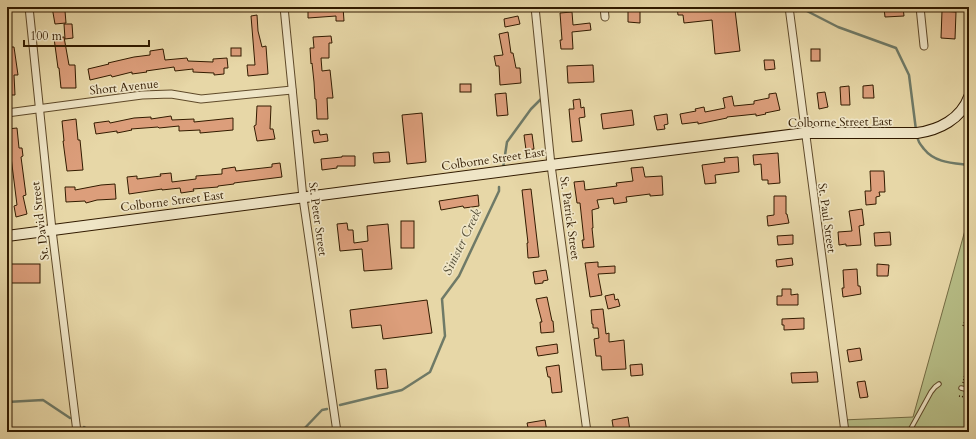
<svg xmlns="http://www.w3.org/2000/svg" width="976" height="439" font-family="Cardo,serif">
<rect width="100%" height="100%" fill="#e7d7a7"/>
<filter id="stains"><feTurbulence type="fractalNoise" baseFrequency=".005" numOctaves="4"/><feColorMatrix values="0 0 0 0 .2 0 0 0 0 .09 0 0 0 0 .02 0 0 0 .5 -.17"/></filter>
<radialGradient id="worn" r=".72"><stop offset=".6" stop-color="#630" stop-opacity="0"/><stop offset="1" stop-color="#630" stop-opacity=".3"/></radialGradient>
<!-- green -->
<polygon fill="#b7be87" stroke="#746c44" points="969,216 969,432 843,432 842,420 913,417"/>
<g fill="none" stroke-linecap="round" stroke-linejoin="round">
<!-- stream -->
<g stroke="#6f7a67" stroke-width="2.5">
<polyline points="796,11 803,9 838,27 896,48 909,75 916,130"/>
<path d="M917 135C918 142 920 144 924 149 935 163 953 163 969 165"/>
<polyline points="503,168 507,142 531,109 542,98"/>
<polyline points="7,402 43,400 70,418"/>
<polyline points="340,405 402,390 430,372 445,336 442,299 459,276 499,191 499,187"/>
<polyline points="84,427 92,432"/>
<polyline points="301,432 322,410 327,409"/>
</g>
</g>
<!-- building -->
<g fill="#dc9e7b" stroke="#321b00">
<polygon points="52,7 63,7 63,11 65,11 66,23 55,24"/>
<polygon points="337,7 343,7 344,21 336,21 336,16 308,18 308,10 337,9"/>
<polygon points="628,7 640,7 640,23 628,22"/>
<polygon points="677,7 729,7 730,11 735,10 740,51 715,54 712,20 684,23 683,15 678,15"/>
<polygon points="891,7 903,7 904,16 885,17 884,8"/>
<polygon points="942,11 956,12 955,39 941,38"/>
<polygon points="572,12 573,25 590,23 591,30 572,32 573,49 561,49 560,40 562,40 560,13"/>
<polygon points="257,15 258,31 262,47 266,46 268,74 248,76 247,65 255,65 251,16"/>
<polygon points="518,16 520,24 505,27 504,19"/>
<polygon points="64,24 72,24 73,38 65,39"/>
<polygon points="508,32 511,53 513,53 516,68 520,68 521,83 500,85 499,66 496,66 494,56 503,55 499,34"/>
<polygon points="331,36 332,43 329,43 329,58 321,58 322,71 330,70 333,98 327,98 328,119 317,119 316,99 315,99 314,82 312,63 311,64 310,48 314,48 313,37"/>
<polygon points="64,37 69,65 75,65 76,88 61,88 59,68 58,68 54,38"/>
<polygon points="7,47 14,47 18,75 14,75 15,95 7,95"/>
<rect x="231" y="48" width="10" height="8"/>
<polygon points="163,49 165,60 187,58 188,61 213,62 213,59 227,58 228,68 224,68 224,74 214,75 214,73 193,72 193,69 175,71 174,67 146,71 147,72 132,74 132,72 112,77 111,75 90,80 88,69 109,64 108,63 134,57 150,55 150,51"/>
<rect x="811" y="49" width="9" height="12"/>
<polygon points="764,60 774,60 775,69 765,70"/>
<polygon points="593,65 594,82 568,83 567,66"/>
<rect x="460" y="84" width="11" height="8"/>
<polygon points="873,85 874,98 863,98 863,86"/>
<polygon points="849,86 850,105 841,105 840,87"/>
<polygon points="825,92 828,107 819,109 817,93"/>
<polygon points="506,93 508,115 497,116 495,94"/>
<polygon points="776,93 780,110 765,113 766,114 756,116 756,114 727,117 727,118 698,124 698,122 682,124 680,114 696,111 695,109 704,107 705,112 725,108 723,98 732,96 734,106 754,104 754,101 769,98 769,94"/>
<polygon points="580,99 581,108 584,107 585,117 579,118 582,141 572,142 569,109 574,109 573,100"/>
<polygon points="257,106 271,106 270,129 273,129 275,139 257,141 254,126 256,125"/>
<polygon points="632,110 634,125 603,129 601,114"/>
<polygon points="422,113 426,162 407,164 402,115"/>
<polygon points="667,114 668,124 664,125 665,129 657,130 654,116"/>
<polygon points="171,116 172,120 194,119 194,122 233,118 233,130 200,133 200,130 179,131 179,126 159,128 158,127 131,129 132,130 117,133 117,131 96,134 94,123 109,121 110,123 134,118 151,117 151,119"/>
<polygon points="76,119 78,140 80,140 83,170 67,171 63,141 64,141 62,121"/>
<polygon points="17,128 19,148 22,148 23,156 21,157 26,195 23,196 27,214 16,217 14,206 17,205 11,157 7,158 7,149 9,149 7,129"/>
<polygon points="319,130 320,135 327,134 328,141 314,143 312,131"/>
<polygon points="532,134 534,149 526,150 524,135"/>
<polygon points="389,152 390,162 374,163 373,153"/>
<polygon points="778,153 780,183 768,184 768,180 762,180 761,164 754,165 753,155"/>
<polygon points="342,156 355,156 355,166 337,166 337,168 322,170 321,159 342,157"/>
<polygon points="738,157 739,172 715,175 716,183 705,184 702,165 725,162 724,158"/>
<polygon points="280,163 282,177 234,183 234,184 218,186 218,187 193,189 194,191 181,193 180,188 162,190 162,189 129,194 127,177 137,176 137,179 161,176 160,174 171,173 172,182 196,179 196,176 222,174 222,169 235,167 236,171 272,167 272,164"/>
<polygon points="643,167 645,177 662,176 663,195 650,196 650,194 626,197 627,202 614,204 613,198 597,200 599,208 592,210 593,228 592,228 594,247 583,248 582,240 584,240 580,203 577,203 574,182 584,181 585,190 617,186 616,183 633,181 631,168"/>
<polygon points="870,171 884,171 885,192 879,192 880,196 876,197 876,204 866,205 865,191 871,191"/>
<polygon points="115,184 116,199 97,200 86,203 85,201 66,202 65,187 75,187 75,190 101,185"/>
<polygon points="531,189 539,257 528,258 527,243 528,243 522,190"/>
<polygon points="478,195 479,206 464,208 463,206 441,210 439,201"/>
<polygon points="774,196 786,196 786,214 787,214 789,223 768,226 767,216 774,215"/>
<polygon points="862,209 864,225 859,226 861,245 846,246 846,244 839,245 838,232 852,231 849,211"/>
<rect x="401" y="221" width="13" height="27"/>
<polygon points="347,223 348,230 353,230 354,243 368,241 367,226 388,224 392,269 364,271 362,249 340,251 337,224"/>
<polygon points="890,232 891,245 875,246 874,233"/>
<polygon points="793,235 793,244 778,245 777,236"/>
<polygon points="792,258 793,265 777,267 776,260"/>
<polygon points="598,262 598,267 615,266 615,273 598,274 602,295 590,297 585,263"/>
<rect x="7" y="264" width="33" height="19"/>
<polygon points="877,264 889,265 888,276 877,276"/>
<polygon points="857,269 858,286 860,286 861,294 843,297 842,288 844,288 843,270"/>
<polygon points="546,270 548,280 543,281 543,283 535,284 533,272"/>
<polygon points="782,289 791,289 791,295 798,294 798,305 777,305 777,296 782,296"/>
<polygon points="614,294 615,300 618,299 620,306 608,309 605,296"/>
<polygon points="547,297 552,321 553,321 554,332 541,333 540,322 542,322 536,299"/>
<polygon points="427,300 432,333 383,339 381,325 352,328 350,310"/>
<polygon points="603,309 606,334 609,333 609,342 624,340 626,369 602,370 601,356 596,356 594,339 599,338 598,328 593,328 593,324 592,324 591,310"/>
<polygon points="804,318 804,329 784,330 784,325 782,325 782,319"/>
<polygon points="557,344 558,353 538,356 536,347"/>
<polygon points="860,348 862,360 849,362 847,350"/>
<polygon points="642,364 643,375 631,376 630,365"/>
<polygon points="559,365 562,392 552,393 550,377 548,377 546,367"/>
<polygon points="386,369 388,388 377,389 375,370"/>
<polygon points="817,372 818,382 792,383 791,373"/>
<polygon points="865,381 868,397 860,398 857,382"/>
<polygon points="628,417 630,431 614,432 612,420"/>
<polygon points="545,420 547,432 529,432 527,423"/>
</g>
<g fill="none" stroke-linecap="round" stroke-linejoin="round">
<defs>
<g id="service">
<polyline points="961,388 969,390"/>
<polyline points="909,432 931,392 935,387 939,384"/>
</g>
<g id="minor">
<polyline points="29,7 52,230 77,432"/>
<polyline points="284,7 303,198 337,432"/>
<polyline points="535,7 551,165 587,432"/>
<polyline points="604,7 605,17"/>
<polyline points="789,7 845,432"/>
<polyline points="920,7 924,46"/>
<polyline points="7,113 142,95 171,94 201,99 292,90"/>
</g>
<path id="secondary" d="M7 236 551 165 805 133H917C939 130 961 119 969 97"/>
</defs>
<!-- service casing -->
<use href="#service" stroke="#5f4a2a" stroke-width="5.5"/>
<!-- minor casing -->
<use href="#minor" stroke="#5f4a2a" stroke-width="9"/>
<!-- secondary casing -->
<use href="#secondary" stroke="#321b00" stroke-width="12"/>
<!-- path -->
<g stroke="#321b00" stroke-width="1.5" stroke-dasharray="1 2" stroke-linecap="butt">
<polyline points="963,326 965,321 969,322"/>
<polyline points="964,380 969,381"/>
<polyline points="963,383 969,356"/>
<polyline points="959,396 969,398"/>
</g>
<!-- service -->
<use href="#service" stroke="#efe5c6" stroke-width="3.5"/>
<!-- minor -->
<use href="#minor" stroke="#efe5c6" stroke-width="7"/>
<!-- secondary -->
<use href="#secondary" stroke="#efe5c6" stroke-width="10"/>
</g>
<g text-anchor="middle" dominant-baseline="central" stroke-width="3.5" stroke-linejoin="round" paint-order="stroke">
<!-- street labels -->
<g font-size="12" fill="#321b00" stroke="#efe5c6">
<text transform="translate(124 87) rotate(-6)">Short Avenue</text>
<text transform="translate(840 122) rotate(-1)">Colborne Street East</text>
<text transform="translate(493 159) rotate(-8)">Colborne Street East</text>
<text transform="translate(172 201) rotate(-7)">Colborne Street East</text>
<text transform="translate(570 218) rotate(82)">St. Patrick Street</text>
<text transform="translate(827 218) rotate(82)">St. Paul Street</text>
<text transform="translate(318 219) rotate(82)">St. Peter Street</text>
<text transform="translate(40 221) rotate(-97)">St. David Street</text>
</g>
<!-- water labels -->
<g font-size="13" font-style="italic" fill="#504a34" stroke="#efe5c6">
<text transform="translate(462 242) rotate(-64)">Sinister Creek</text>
</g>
</g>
<!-- margin -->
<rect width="976" height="439" fill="none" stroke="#e7d7a7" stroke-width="24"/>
<rect x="8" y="8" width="960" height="423" fill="none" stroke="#321b00" stroke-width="2"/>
<rect x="12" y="12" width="952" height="415" fill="none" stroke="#321b00"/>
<!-- scale -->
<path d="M24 40v6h125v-6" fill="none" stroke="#321b00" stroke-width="2"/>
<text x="30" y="40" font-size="12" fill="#321b00" stroke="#efe5c6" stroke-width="3" paint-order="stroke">100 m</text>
<rect width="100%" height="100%" filter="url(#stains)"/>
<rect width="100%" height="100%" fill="url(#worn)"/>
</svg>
